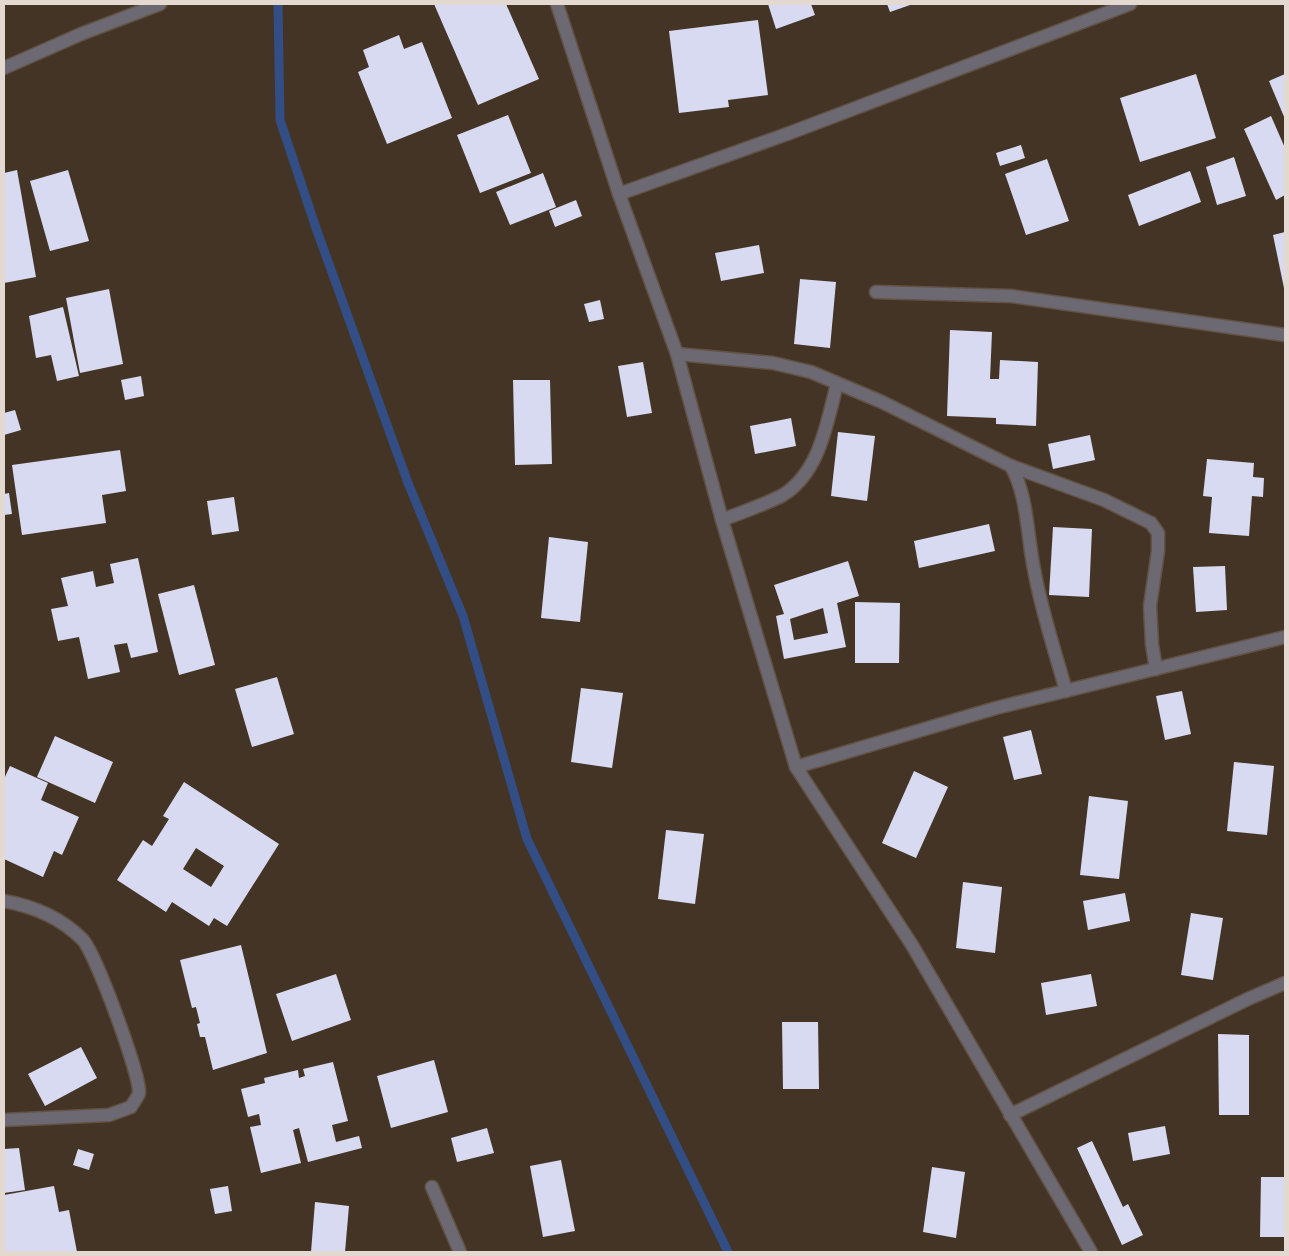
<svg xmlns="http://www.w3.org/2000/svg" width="1289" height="1256" font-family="Manrope,sans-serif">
<rect width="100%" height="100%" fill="#443426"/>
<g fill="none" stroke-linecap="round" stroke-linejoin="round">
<!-- stream -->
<polyline stroke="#334e85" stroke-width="9" points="278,4 280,120 316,228 408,483 463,616 527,839 728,1252"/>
</g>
<!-- building -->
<g fill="#d8daf1" fill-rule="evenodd">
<polygon points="434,4 506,4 539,79 478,105"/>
<polygon points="768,4 811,4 815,15 776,29"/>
<polygon points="887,4 913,4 890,12"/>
<polygon points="758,20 768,95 728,100 729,107 679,113 669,31"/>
<polygon points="399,35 404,49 422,42 452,118 387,144 358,72 369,67 363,50"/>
<polygon points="1196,74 1216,138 1140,162 1120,98"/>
<polygon points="1285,74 1285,119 1269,81"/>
<polygon points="508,115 531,173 480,193 457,135"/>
<polygon points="1271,116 1285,148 1285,195 1276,200 1244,129"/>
<polygon points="1021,145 1025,158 1000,166 996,153"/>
<polygon points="1234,157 1246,196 1217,205 1206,167"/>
<polygon points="1047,159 1069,221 1026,235 1005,174"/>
<polygon points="17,170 36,277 4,283 4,173"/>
<polygon points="68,170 89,241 50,251 30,181"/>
<polygon points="1190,171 1201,202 1139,226 1128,195"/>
<polygon points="543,173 556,207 510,225 496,192"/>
<polygon points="576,200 582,216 555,227 549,211"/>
<polygon points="1285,232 1285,288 1284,288 1273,235"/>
<polygon points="759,245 764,273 721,281 715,253"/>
<polygon points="800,279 836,282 830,348 794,344"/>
<polygon points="109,289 123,364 80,373 66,298"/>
<polygon points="600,300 604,319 589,322 584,304"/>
<polygon points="63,307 79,376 57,381 51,355 36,358 29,316"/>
<polygon points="950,330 992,332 990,379 999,379 1000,360 1038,362 1036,426 996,424 996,418 947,416"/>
<polygon points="643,362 652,413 627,417 618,366"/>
<polygon points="141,376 144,396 125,400 121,380"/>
<polygon points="513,380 550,380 552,464 515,465"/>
<polygon points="15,410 21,430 4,435 4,413"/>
<polygon points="791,418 796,446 755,454 750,426"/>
<polygon points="838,432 875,436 867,501 831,496"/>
<polygon points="1090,435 1095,460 1053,469 1048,444"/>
<polygon points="120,450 126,491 102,495 106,523 22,535 12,465"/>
<polygon points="1207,459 1254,463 1253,477 1264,478 1263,497 1252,496 1249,536 1209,533 1212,497 1203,496"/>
<polygon points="9,493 12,514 4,515 4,494"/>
<polygon points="234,497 239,531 212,535 207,501"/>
<polygon points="989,524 995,551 919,568 914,541"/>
<polygon points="1053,527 1092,529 1089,597 1049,595"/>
<polygon points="549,537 588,542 580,622 541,618"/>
<polygon points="138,558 158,652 131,658 127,643 114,645 120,672 88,679 79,637 58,641 51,609 68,606 61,578 93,571 96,587 114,583 110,564"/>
<path d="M848 561 859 596 837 603 846 647 784 659 776 616 784 614 774 585ZM823 608 828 633 794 640 790 619Z"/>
<polygon points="1225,566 1227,610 1196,612 1193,567"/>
<polygon points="194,585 215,665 179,675 158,594"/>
<polygon points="855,602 900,603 899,663 855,663"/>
<polygon points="277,677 294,734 252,747 235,689"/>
<polygon points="581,688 623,693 612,768 571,762"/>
<polygon points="1182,691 1191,734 1165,740 1156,696"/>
<polygon points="1031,730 1042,774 1014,780 1003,737"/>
<polygon points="55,736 113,762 95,803 37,777"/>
<polygon points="1234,762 1274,766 1267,835 1227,831"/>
<polygon points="10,766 48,783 41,800 79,817 62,855 54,851 43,877 4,859 4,779"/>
<polygon points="914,771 948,787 916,858 882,843"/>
<path d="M184 782 279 844 227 926 214 918 209 926 172 902 166 912 117 880 143 840 152 846 169 819 163 816ZM196 848 224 866 211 887 183 869Z"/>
<polygon points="1089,796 1128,801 1119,879 1080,875"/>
<polygon points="666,830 704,834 695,904 658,899"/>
<polygon points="963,882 1002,887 995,953 956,948"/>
<polygon points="1125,893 1130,921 1088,930 1083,901"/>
<polygon points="1191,913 1223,918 1213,980 1181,975"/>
<polygon points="241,945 267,1053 213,1070 205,1037 200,1037 197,1024 200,1023 196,1007 192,1008 180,960"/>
<polygon points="336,974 351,1020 292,1041 276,994"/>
<polygon points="1091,974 1097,1006 1046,1015 1041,983"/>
<polygon points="782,1022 818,1022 819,1089 783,1089"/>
<polygon points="1218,1034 1249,1035 1249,1115 1219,1115"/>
<polygon points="81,1047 97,1078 45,1106 28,1074"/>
<polygon points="434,1060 448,1112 391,1128 377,1076"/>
<polygon points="333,1062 348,1121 332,1125 336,1142 359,1136 362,1148 308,1162 299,1128 293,1130 301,1163 261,1173 250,1127 261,1125 259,1114 248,1117 241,1089 265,1083 264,1078 298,1070 299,1078 305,1076 303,1069"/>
<polygon points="1165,1126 1170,1154 1133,1161 1128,1133"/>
<polygon points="487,1128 494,1153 457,1162 451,1138"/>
<polygon points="1092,1141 1123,1207 1128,1204 1143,1235 1122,1245 1077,1148"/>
<polygon points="19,1148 25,1190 4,1193 4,1149"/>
<polygon points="78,1149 94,1154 89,1170 73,1165"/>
<polygon points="561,1160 575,1231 543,1237 530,1166"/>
<polygon points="932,1167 965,1172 956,1238 923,1232"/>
<polygon points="1261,1177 1285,1177 1285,1237 1260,1237"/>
<polygon points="54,1186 59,1212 69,1210 77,1252 4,1252 4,1195"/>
<polygon points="228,1186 232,1211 215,1214 210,1189"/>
<polygon points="315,1202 349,1206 345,1252 311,1252"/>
</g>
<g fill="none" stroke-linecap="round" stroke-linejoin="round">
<defs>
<g id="minor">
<polyline points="557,4 619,194 677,354 722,520 796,767 912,945 1091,1252"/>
<polyline points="4,68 81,34 160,4"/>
<polyline points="619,194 787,134 1130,4"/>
<polyline points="876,292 1011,296 1285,335"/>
<polyline points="677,354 773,363 811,372 882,402 1011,466 1104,500 1151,523 1158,533 1158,551 1150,606 1152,644 1156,669"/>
<path d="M1011 466C1028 496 1027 536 1034 569 1041 610 1055 651 1066 691"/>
<path d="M722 520C742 512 764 505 783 495 820 472 827 422 837 384"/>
<polyline points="796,767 996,708 1285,637"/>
<path d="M4 901C32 906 61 918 82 939 95 951 141 1077 139 1093 138 1097 133 1103 131 1107L109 1115 4 1120"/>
<polyline points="1010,1115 1250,998 1285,983"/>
<polyline points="432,1187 460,1252"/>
</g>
</defs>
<!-- minor casing -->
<use href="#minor" stroke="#615245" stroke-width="15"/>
<!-- minor -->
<use href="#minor" stroke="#6c6972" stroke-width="12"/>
</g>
<!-- border -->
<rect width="1289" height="1256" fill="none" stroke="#e3d9d0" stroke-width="10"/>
</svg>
